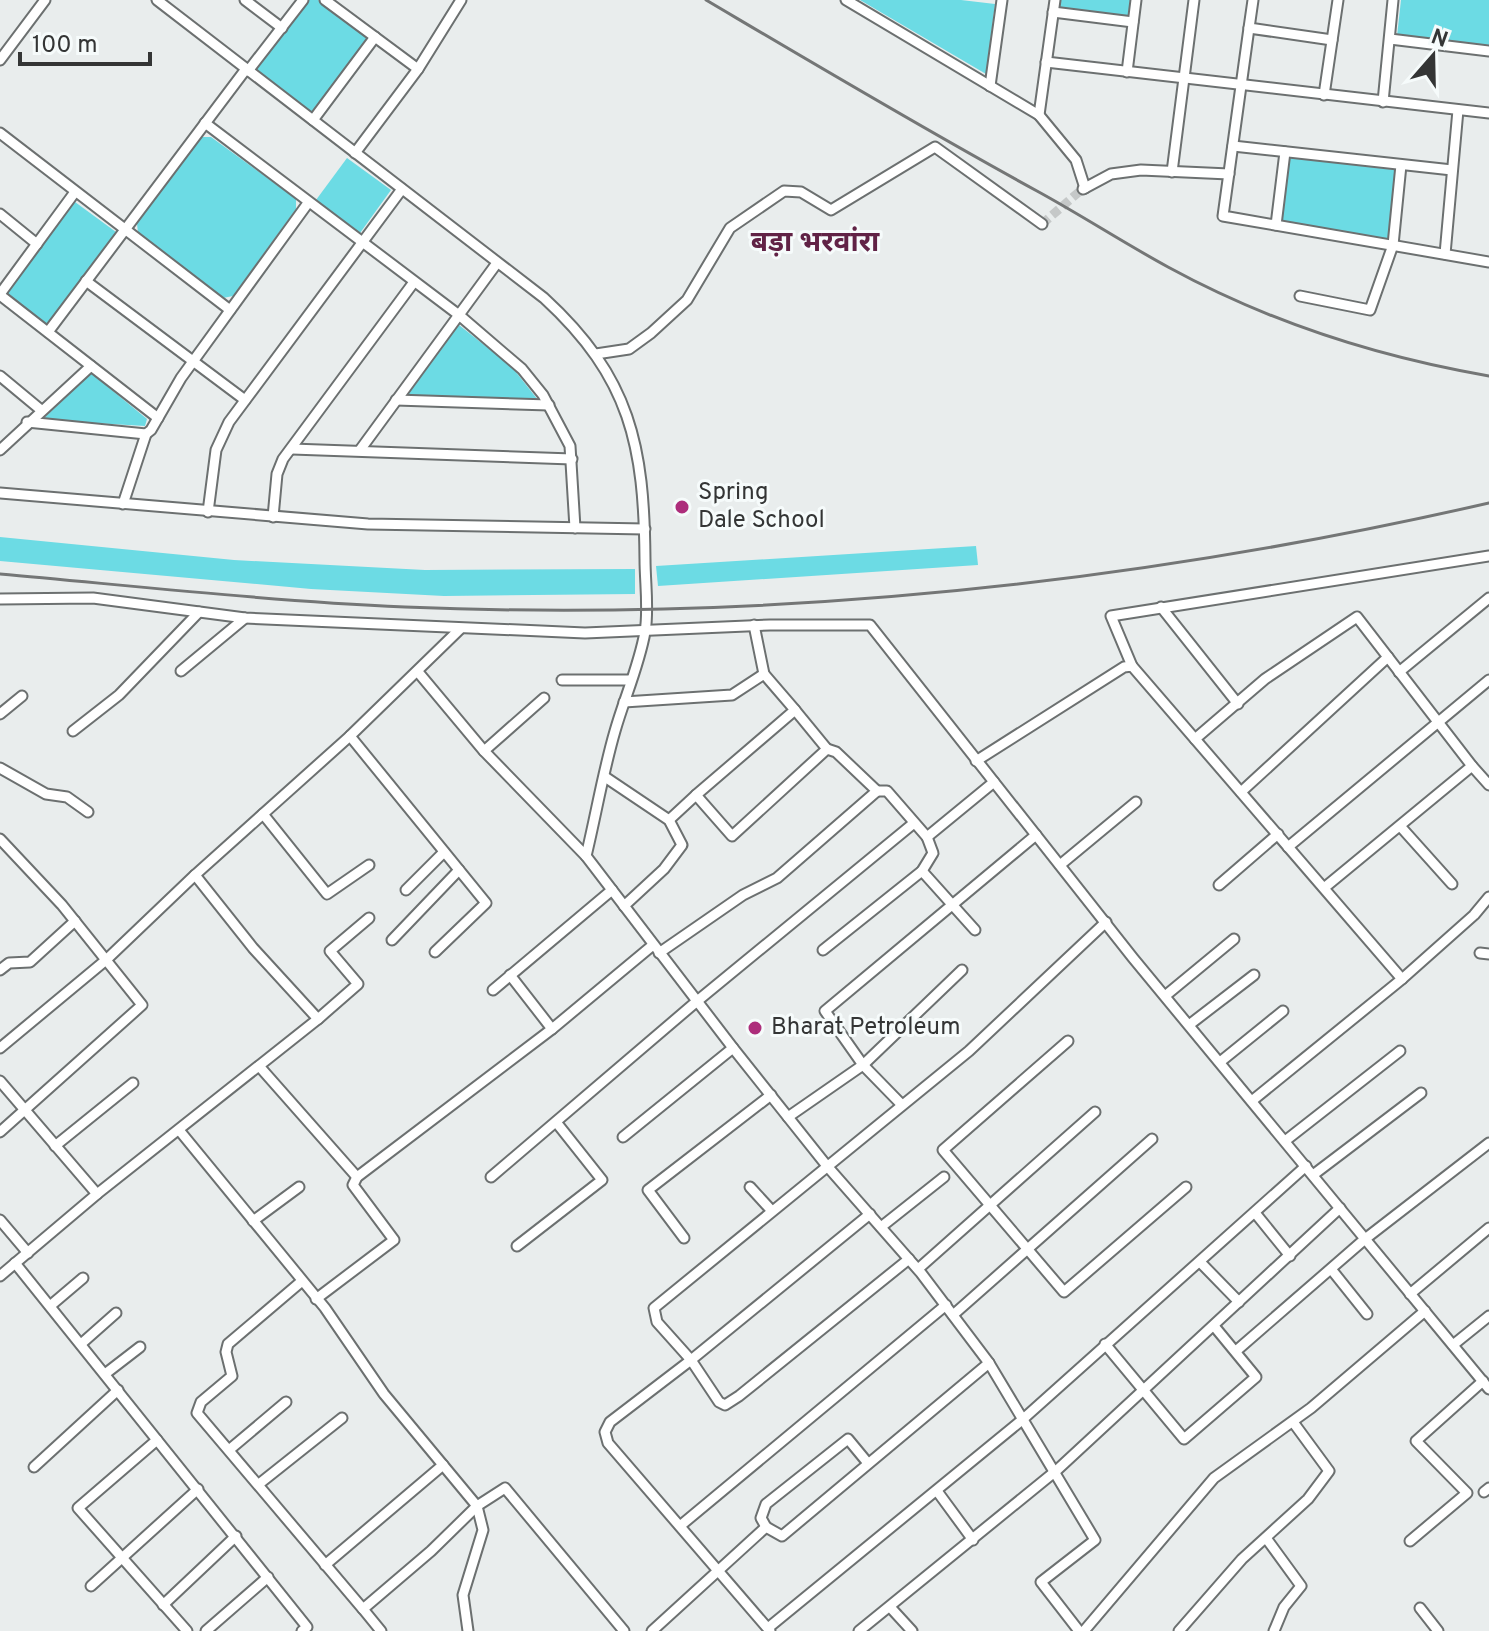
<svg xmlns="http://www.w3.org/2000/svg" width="1489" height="1631" font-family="Overpass,'Noto Sans Devanagari',sans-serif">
<rect width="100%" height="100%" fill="#e9eded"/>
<!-- green -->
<g fill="#6cdbe4">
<polygon points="308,0 318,0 369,39 312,113 255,70"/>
<polygon points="860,0 961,0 995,4 986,74"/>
<polygon points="1060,0 1130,0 1128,17 1059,8"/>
<polygon points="1401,0 1489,0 1489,45 1397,36"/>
<polygon points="202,137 211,137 296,199 296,209 233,296 223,298 138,234 137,223"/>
<polygon points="1289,157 1397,170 1390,241 1280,221"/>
<polygon points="347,158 391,190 360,233 316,200"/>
<polygon points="75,202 116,232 48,326 7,293"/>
<polygon points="459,325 512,367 538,400 406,397"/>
<polygon points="91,373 147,419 145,426 42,420"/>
<polygon points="0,537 234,560 425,570 635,569 635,594 444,596 311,589 0,561"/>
<polygon points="976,546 978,565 658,586 656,566"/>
</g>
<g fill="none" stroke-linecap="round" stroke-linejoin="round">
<!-- minor-tunnel -->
<polyline stroke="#c5c8c8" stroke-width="9" stroke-dasharray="9 4.5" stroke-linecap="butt" points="1042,224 1080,191"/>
<defs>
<g id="minor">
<path d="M157 0 544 298C631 378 644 446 645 559 645 583 649 610 645 632 639 666 624 699 615 731 603 772 596 815 586 856L733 1048 827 1166 921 1273 989 1363 1095 1540 1041 1582 1079 1631"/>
<polyline points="245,0 282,28"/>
<polyline points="325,0 418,69"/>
<polyline points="846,0 1039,115 1076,160 1085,188"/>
<polyline points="1253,0 1249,28 1332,40"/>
<polyline points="1053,12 1133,22"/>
<polyline points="1249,28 1223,216 1489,262"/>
<polyline points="1390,39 1489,51"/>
<polyline points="0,60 45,0"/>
<polyline points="1046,62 1489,113"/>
<polyline points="248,71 303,0"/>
<polyline points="1127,72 1136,0"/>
<polyline points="990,86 1002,0"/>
<polyline points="1324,95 1338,0"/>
<polyline points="1383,102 1393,0"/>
<polyline points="1039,115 1055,0"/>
<polyline points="313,120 375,37"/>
<polyline points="205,123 459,315 522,369 543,395 570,446 575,528"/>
<polyline points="0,133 230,310"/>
<polyline points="1233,146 1452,170"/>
<polyline points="355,153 418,69 461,0"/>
<polyline points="1172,172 1194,0"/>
<polyline points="1083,189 1111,174 1141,170 1229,174"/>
<polyline points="0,214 37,244"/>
<polyline points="1276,225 1285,152"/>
<polyline points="1445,254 1458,110"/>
<polyline points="86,281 245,400"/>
<polyline points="0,294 75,192"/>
<polyline points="0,295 158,418"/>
<polyline points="1300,296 1370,310 1393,245 1401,165"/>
<polyline points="48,332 246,69"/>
<polyline points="596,354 629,349 651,333 687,300 730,228 784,191 801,192 831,210 935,147 1042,224"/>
<polyline points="0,376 41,410"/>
<polyline points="396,400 549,405"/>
<polyline points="27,422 146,434 151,430 181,378 308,203"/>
<polyline points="292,449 572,459"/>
<polyline points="0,450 91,366"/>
<polyline points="360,450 497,263"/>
<polyline points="0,493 368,524 645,529"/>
<polyline points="123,504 146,434"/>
<polyline points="208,512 216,450 229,422 402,189"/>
<polyline points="273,517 277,474 283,459 414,282"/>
<polyline points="0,599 93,598 245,618 585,633 770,625 870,625 1133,958 1489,1389"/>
<polyline points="1161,607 1238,704"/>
<polyline points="754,625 764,674"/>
<polyline points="1132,666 1111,616 1489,556"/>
<polyline points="181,671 245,618"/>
<polyline points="418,672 484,751 586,856"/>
<polyline points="1399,672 1489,598"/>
<polyline points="562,680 630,680"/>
<polyline points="624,702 732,695 764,674 795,710 696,795 732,836 827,749 836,752 877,791 777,878 743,895 659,953"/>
<polyline points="795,710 827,749"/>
<polyline points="0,714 22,696"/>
<polyline points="73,731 119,695 199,612"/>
<polyline points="350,736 486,903 435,952"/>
<polyline points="1195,739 1265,679 1357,617 1472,766"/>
<polyline points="484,751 544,698"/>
<polyline points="976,761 1124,667 1132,666 1402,979 1253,1100"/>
<polyline points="0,768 46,794 67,797 88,812"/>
<polyline points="605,777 669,820 682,845 664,869 624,906"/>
<polyline points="877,791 887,791 927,837 994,782"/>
<polyline points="1241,792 1388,657"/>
<polyline points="263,814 327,894 369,865"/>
<polyline points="669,820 696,795"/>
<polyline points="1400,826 1452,884"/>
<polyline points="0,839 62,905 142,1005 0,1132"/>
<polyline points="1288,847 1489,680"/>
<polyline points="1060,865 1136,802"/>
<polyline points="922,871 933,853 927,837"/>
<polyline points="1219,885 1278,834"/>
<polyline points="1324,888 1472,766 1489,785"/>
<polyline points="406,890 444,852"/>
<polyline points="392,940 459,870"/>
<polyline points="823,950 922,871 975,930"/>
<polyline points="1480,953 1489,954"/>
<polyline points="0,970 9,963 30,962 75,921"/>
<polyline points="510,975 552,1029"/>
<polyline points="1402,979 1474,915 1489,897"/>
<polyline points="493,990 612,890"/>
<polyline points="1165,996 1234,939"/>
<polyline points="318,1019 358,984 330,951 369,918"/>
<polyline points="1189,1025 1254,975"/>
<polyline points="1068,1041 943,1150 1064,1292 1186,1187"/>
<polyline points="0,1048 106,960 195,875"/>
<polyline points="1220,1062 1283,1011"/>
<polyline points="259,1066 357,1177"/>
<polyline points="0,1081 97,1194 0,1276"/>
<polyline points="902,1105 863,1065 825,1011 1036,835"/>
<polyline points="788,1117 863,1065 962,970"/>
<polyline points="179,1130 325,1308 384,1394 477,1506 431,1551 363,1609 197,1413 201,1402 232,1376 226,1352 228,1344 302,1281"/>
<polyline points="623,1137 733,1048"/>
<polyline points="1285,1141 1400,1051"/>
<polyline points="55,1146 133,1083"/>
<polyline points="1313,1175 1421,1093"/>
<polyline points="491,1177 696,1002 914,823"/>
<polyline points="750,1187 772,1211"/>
<polyline points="97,1194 318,1019 253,948 195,875 350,736 460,629"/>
<polyline points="870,1214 691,1360 719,1402 725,1405 739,1396 909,1259"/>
<polyline points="1256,1214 1290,1256"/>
<polyline points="0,1220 28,1253"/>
<polyline points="253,1221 299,1187"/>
<polyline points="881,1227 944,1177"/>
<polyline points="684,1238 648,1190 771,1095"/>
<polyline points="517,1246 602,1180 556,1122"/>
<polyline points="1200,1262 1239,1302"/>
<polyline points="15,1263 307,1627 302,1631"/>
<polyline points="918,1269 1095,1112"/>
<polyline points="1331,1269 1367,1314"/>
<polyline points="1410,1294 1489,1228"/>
<polyline points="316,1299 394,1240 353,1185 357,1177 552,1029 653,945"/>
<polyline points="50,1306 83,1278"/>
<polyline points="953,1315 1152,1139"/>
<polyline points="81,1344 116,1313"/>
<polyline points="1105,1344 1184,1439 1256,1377 1214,1326"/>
<polyline points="1453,1345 1489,1316"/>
<polyline points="1236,1351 1365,1239 1489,1143"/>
<polyline points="105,1374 140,1347"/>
<polyline points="157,1440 78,1508 187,1631"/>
<polyline points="229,1450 286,1402"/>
<polyline points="34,1467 118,1390"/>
<polyline points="259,1484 342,1418"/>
<polyline points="937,1491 973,1540"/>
<polyline points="1484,1492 1489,1488"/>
<polyline points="680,1526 946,1305"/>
<polyline points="766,1527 761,1518 766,1504 848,1439 867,1462"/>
<polyline points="1266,1538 1301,1586 1284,1607 1274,1631"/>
<polyline points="1410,1541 1467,1493 1416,1441 1483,1381"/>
<polyline points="325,1565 443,1465"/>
<polyline points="91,1586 198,1489"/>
<polyline points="163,1605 236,1536"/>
<polyline points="890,1607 912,1631"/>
<polyline points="1420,1608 1438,1631"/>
<polyline points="363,1609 381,1631"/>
<polyline points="768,1628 1022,1420 1306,1166"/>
<polyline points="206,1631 268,1577"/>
<polyline points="468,1631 463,1595 483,1530 477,1506 505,1488 624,1631"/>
<polyline points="652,1631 766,1527 782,1536 989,1363"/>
<polyline points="770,1631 608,1443 605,1432 610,1422 691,1360 657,1322 654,1308 969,1051 1106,922"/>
<polyline points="859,1631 1057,1470 1340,1208"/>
<polyline points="1084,1631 1214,1478 1311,1408 1425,1311"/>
<polyline points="1179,1631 1242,1559 1308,1499 1329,1471 1293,1422"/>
</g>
</defs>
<!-- minor casing -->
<use href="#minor" stroke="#6c7070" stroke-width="13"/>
<!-- minor -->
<use href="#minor" stroke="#fff" stroke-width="9"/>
<!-- rail -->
<g stroke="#747676" stroke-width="3">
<path d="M706 0C816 65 925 130 1037 191 1081 215 1124 243 1168 267 1267 321 1378 357 1489 376"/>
<path d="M0 574C135 586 270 601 405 607 769 622 1135 584 1489 503"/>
</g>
</g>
<!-- markers -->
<g fill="#ad2d7b" stroke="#f6fbfb" stroke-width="3">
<circle cx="682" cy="507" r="8"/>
<circle cx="755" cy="1028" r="8"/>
</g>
<g text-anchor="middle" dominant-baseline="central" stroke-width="6" stroke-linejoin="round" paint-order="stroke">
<!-- poi labels -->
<g font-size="24" fill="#343535" stroke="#f6fbfb" text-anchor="start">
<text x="698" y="493">Spring<tspan x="698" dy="28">Dale School</tspan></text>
<text x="771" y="1028">Bharat Petroleum</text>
</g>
<!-- quarter labels -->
<g font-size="28" font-weight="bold" fill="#612346" stroke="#f6fbfb">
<text x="815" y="244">बड़ा भरवांरा</text>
</g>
</g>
<!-- north arrow -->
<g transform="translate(1433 56) rotate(20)" stroke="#f6fbfb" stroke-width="6" paint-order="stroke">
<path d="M0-6L14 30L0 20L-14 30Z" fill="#343535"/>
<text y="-12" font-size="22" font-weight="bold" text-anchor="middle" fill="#343535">N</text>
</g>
<!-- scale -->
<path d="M20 52v12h130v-12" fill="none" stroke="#343535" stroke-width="4"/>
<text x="32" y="52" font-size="24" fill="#343535" stroke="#f6fbfb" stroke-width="6" paint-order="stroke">100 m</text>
</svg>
